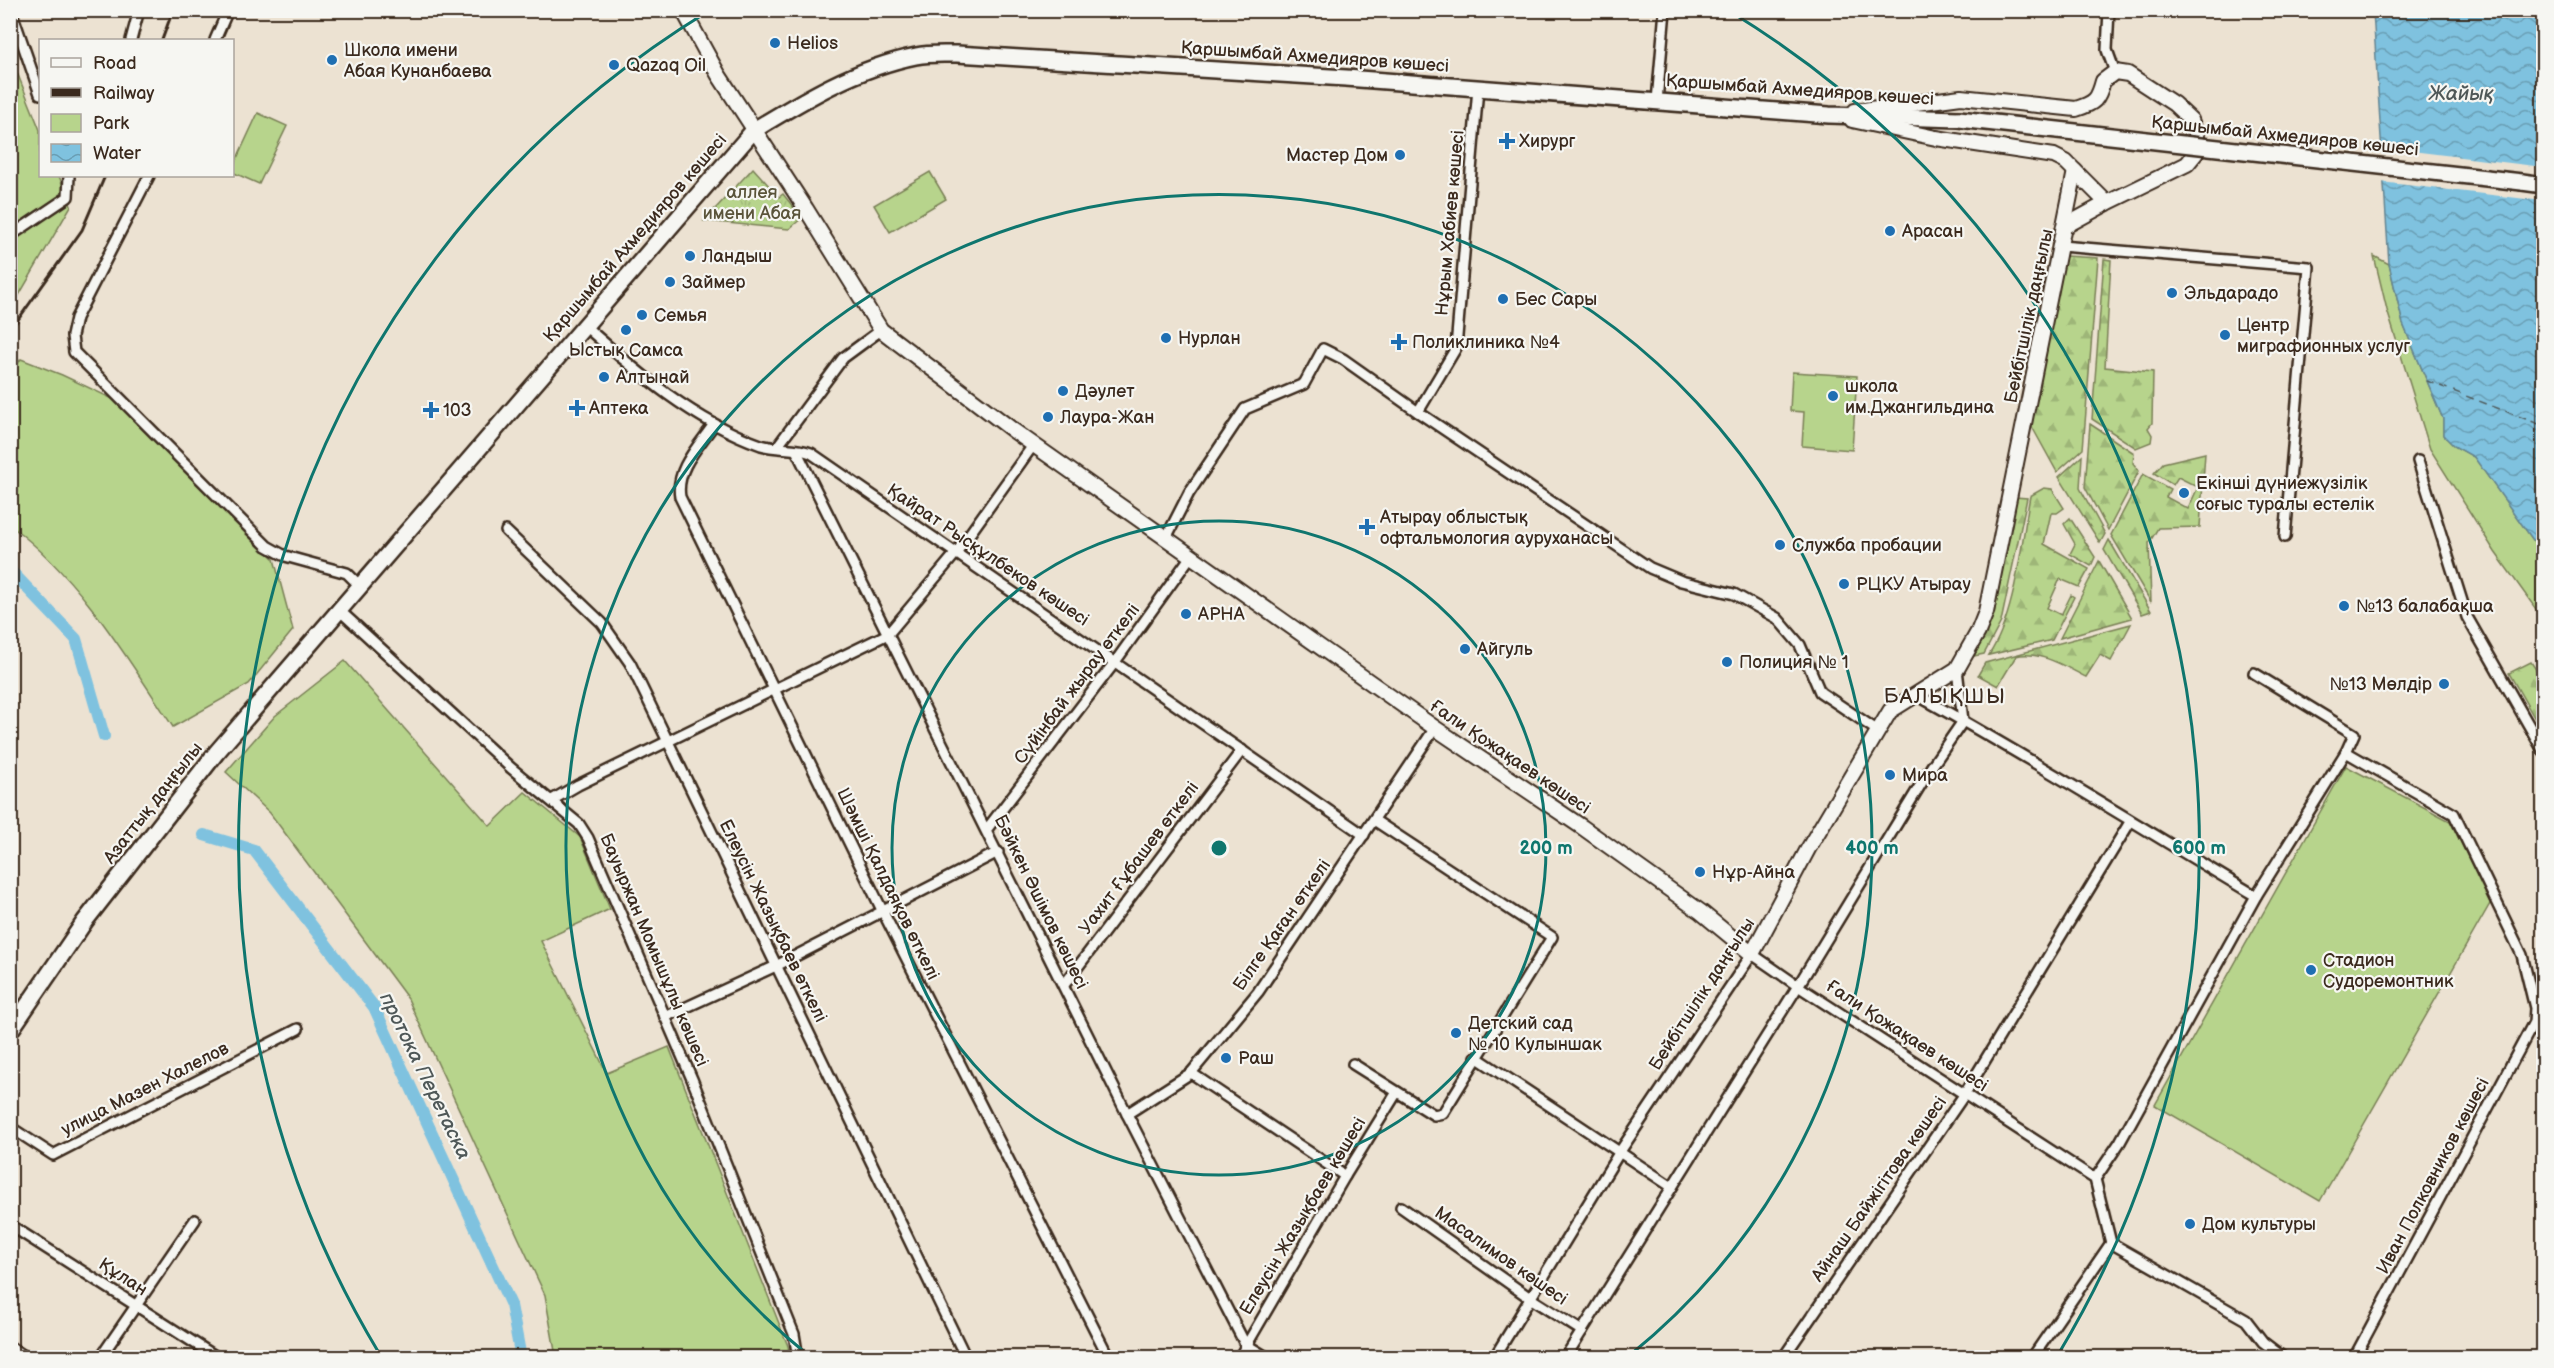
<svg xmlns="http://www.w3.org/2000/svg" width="2554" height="1368" font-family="'Balsamiq Sans',sans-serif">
<defs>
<pattern id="forest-firs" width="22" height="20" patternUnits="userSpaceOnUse" patternTransform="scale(1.5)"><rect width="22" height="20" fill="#b7d48c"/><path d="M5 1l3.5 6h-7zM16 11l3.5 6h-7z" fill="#9eb678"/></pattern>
<pattern id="park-tufts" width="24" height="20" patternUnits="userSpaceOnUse" patternTransform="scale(1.5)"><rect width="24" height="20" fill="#b7d48c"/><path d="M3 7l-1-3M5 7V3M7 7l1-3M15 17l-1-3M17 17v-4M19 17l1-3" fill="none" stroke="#9eb678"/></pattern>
<pattern id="water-waves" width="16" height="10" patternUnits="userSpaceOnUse" patternTransform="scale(1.5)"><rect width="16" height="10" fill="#7fc2df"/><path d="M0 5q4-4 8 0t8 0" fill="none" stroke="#699eb4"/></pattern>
</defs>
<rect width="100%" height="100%" fill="#ece2d2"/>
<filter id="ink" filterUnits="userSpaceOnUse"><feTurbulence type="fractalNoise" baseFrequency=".0167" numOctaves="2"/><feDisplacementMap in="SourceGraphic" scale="12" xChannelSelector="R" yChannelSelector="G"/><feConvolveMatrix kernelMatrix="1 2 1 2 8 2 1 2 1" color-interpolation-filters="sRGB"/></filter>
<g filter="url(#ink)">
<!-- green -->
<g fill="#b7d48c" stroke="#797f55" stroke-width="1.5">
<polygon points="10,55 40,130 40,176 59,176 71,206 11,309"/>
<polygon points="258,113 287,126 259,184 232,172 233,167"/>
<polygon points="930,172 946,199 890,232 874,205"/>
<polygon points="2374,256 2389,264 2403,324 2443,419 2443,435 2454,446 2474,457 2543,554 2543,619 2495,552 2430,449 2387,310"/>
<path d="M21 359 62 375 113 399 274 559 293 630 249 684 173 727C126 656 80 578 11 526V372Z"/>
<polygon points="1792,372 1857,376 1852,450 1802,446 1804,412 1790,411"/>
<polygon points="345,661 490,826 525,792 580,837 610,909 541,941 607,1073 669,1047 788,1346 790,1357 556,1357 545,1295 408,999 270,813 226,772 275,716"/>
<polygon points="2346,766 2450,821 2491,902 2320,1201 2155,1105"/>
</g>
<!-- forest -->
<g fill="url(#forest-firs)" stroke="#797f55" stroke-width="1.5">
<polygon points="2065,256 2098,258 2083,449 2057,472 2031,425"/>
<polygon points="2104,259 2111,260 2105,367 2153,372 2152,423 2148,428 2152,435 2151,442 2136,448 2092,419"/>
<polygon points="2090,424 2134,453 2133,463 2139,471 2108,530 2085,487"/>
<polygon points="2205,453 2200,527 2158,528 2149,543 2151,602 2111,535 2143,474 2170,489 2166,497 2188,509 2198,487 2178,477 2173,485 2154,473 2163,463"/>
<polygon points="2082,456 2080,488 2105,534 2100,543 2059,477"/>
<path d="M2044 488 2052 489 2064 508 2057 513H2051L2044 544 2089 569 2079 587 2060 579 2047 608 2061 615 2071 595 2074 597 2052 640 1989 655C2016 614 2021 544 2030 496Z"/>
<polygon points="2015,497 2027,498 2001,622 1984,654 1974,656 1994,614"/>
<polygon points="2070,518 2095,557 2091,566 2070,554 2075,544 2064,524"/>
<polygon points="2109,540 2151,611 2142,614 2104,550"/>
<polygon points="2099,561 2132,618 2060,638"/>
<path d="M2131 624 2111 661 2100 655 2086 677C2066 667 2039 650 2016 656L1998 686 1978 675 1985 663Z"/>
<polygon points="2531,662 2543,680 2543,733 2509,673"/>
</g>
<!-- park -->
<polygon fill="url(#park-tufts)" stroke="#797f55" stroke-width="1.5" points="753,168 779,197 783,194 802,218 789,229 704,221"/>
<!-- water -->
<polygon fill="url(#water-waves)" stroke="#648592" stroke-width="1.5" points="2373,11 2543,11 2543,554 2474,457 2454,446 2443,435 2443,419 2403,324 2389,264"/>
<!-- pier -->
<polygon fill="#ece2d2" points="2379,147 2543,167 2543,201 2381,182"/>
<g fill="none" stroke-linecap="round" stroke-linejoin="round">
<!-- canal -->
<g stroke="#7fc2df" stroke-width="12">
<polyline points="10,570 76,639 104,736"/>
<polyline points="204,835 254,850 374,1007 511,1305 521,1358"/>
</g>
<!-- ferry -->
<polyline stroke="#4f5858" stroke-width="1.5" stroke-dasharray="8 6" stroke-linecap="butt" points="2427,381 2544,426"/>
<defs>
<g id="street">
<polyline points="11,10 40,94"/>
<polyline points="2109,10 2107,50 2115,72"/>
<polyline points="131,40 139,10"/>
<polyline points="215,40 228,10"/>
<polyline points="1657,101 1665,10"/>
<polyline points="149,176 76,318 72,336 74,352 267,546 285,556 347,573 360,586"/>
<polyline points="10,236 68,197 69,176"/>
<polyline points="2061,246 2309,267 2285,537"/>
<path d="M585 326C638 373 693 421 761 445 777 450 795 447 811 453L1364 835"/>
<polyline points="1418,412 1650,568 1681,581 1734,594 1777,618 1800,645 1820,692 1878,731"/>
<path d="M714 424C699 446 675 469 680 497L882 910 1109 1358"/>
<polyline points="777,447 843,358 881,330"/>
<polyline points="796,450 1127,1114 1245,1344 1268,1358"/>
<polyline points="2418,461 2467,617 2544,752"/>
<polyline points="506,531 602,623 630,663 966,1358"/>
<polyline points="1166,538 1189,493 1245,409 1304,384 1323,349 1343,359 1418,412 1456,348 1478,88"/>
<polyline points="339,610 511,768 579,824 588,838 692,1079 794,1334 798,1358"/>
<path d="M1915 694C2031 758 2142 828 2256 896"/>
<polyline points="2346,752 2454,814 2522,955 2535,1008 2534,1022 2354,1358"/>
<polyline points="552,800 578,785 888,634 956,553 1034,444"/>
<polyline points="987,829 1115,662 1191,556"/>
<polyline points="1064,985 1242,750"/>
<polyline points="665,1017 776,966 998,852"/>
<polyline points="1476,1057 1672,1187"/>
<polyline points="1353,1064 1434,1115 1443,1113 1552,937 1374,820"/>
<polyline points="1191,1073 1345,1176"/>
<polyline points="1127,1114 1191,1073 1258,992 1435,728"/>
<polyline points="10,1127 53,1155 298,1029"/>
<polyline points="2095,1179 2120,1142 2256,896 2346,752 2354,734 2254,673"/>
<polyline points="1401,1207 1530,1298 1582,1331"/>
<polyline points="10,1225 218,1358"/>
<polyline points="10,1347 27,1358"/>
<polyline points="100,1358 195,1220"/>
<polyline points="1239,1358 1345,1176 1397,1092"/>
<polyline points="1494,1358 1619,1153 1752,954 1798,986 2095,1179 2111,1243 2246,1320 2263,1342 2284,1358"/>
<polyline points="1565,1358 1798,986 1932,766 1963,721 1957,669"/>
<polyline points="1783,1358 1964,1095 2130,822"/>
<polyline points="2032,1358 2111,1243"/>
</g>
<g id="secondary">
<polyline points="683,10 718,74 806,209 881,330 1014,431 1435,728 1582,827 1701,912 1752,954 1808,849 1890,711 1957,669 1978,632 1986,612 2075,171"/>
<path d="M1855 111 1961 97 2076 109C2095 103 2098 100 2103 81L2115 72 2128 74 2174 104 2191 120 2197 136 2196 153 2187 164 2107 203 2065 226"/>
<polyline points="1852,120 1936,138 2054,156 2066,162 2107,203"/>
</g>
<g id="primary">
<polyline points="2522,182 2544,185"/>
<path d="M10 1031 85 921 216 753 754 130C805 99 856 68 916 56 929 53 944 54 957 54L1346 78 1829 115 1959 119"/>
</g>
</defs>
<!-- street casing -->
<use href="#street" stroke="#3b2a1e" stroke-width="14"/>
<!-- secondary casing -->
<use href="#secondary" stroke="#3b2a1e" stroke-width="18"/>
<!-- primary casing -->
<use href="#primary" stroke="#3b2a1e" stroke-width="20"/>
<!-- street -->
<use href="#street" stroke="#f6f6f2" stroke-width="9"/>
<!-- secondary -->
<use href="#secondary" stroke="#f6f6f2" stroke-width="14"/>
<!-- primary -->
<use href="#primary" stroke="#f6f6f2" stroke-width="15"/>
<!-- rail -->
<g stroke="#3b2a1e" stroke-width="3">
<polyline points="162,40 173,10"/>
<polyline points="10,331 82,230 105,176"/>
</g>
<defs>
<polyline id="primary-bridge" points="1959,119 2522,182"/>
</defs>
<!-- primary-bridge casing -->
<use href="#primary-bridge" stroke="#3b2a1e" stroke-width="20" stroke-linecap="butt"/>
<!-- primary-bridge -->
<use href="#primary-bridge" stroke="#f6f6f2" stroke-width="15"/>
</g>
</g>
<!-- distance rings -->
<g fill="none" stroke="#0f766e" stroke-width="3">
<circle cx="1219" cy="848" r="327"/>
<path d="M808 1355A653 653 0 1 1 1630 1355"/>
<path d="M379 1353A980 980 0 0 1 707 12M1731 12A980 980 0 0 1 2059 1353"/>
</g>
<!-- markers -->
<g fill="#1f6fb2" stroke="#f6f6f2" stroke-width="2">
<circle cx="775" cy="43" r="6"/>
<circle cx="332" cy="60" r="6"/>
<circle cx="614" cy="65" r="6"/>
<path d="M1504 132h6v6h6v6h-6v6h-6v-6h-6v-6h6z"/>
<circle cx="1400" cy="155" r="6"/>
<circle cx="1890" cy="231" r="6"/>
<circle cx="690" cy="256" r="6"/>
<circle cx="670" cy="282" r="6"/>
<circle cx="2172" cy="293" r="6"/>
<circle cx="1503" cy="299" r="6"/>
<circle cx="642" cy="315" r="6"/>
<circle cx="626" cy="330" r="6"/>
<circle cx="2225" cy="335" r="6"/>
<circle cx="1166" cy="338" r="6"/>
<path d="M1396 333h6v6h6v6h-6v6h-6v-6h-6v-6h6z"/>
<circle cx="604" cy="377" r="6"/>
<circle cx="1063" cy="391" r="6"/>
<circle cx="1833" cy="396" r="6"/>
<path d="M574 399h6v6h6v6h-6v6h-6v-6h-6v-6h6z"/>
<path d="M428 401h6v6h6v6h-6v6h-6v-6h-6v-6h6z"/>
<circle cx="1048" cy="417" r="6"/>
<circle cx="2184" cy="493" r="6"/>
<path d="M1364 518h6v6h6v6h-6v6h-6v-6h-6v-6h6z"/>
<circle cx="1780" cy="545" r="6"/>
<circle cx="1844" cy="584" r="6"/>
<circle cx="2344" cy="606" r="6"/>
<circle cx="1186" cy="614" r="6"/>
<circle cx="1465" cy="649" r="6"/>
<circle cx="1727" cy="662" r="6"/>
<circle cx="2444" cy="684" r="6"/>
<circle cx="1890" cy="775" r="6"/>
<circle cx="1700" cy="872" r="6"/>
<circle cx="2311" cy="970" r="6"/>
<circle cx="1456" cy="1033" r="6"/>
<circle cx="1226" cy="1058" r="6"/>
<circle cx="2190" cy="1224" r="6"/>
</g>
<g text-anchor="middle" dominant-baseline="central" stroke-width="4.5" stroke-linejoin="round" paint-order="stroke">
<!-- poi labels -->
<g font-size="18" fill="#3b2a1e" stroke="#f6f6f2" text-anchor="start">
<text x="787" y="43">Helios</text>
<text x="344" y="50">Школа имени<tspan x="344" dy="21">Абая Кунанбаева</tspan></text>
<text x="626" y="65">Qazaq Oil</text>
<text x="1519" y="141">Хирург</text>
<text x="1388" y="155" text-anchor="end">Мастер Дом</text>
<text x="1902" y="231">Арасан</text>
<text x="702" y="256">Ландыш</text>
<text x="682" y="282">Займер</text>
<text x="2184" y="293">Эльдарадо</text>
<text x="1515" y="299">Бес Сары</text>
<text x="654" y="315">Семья</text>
<text x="2237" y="325">Центр<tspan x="2237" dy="21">миграфионных услуг</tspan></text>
<text x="1178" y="338">Нурлан</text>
<text x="1412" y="342">Поликлиника №4</text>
<text x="626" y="350" text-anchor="middle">Ыстық Самса</text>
<text x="616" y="377">Алтынай</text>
<text x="1845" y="386">школа<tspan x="1845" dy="21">им.Джангильдина</tspan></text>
<text x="1075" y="391">Дәулет</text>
<text x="589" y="408">Аптека</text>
<text x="443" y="410">103</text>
<text x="1060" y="417">Лаура-Жан</text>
<text x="2196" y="483">Екінші дүниежүзілік<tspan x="2196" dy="21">соғыс туралы естелік</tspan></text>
<text x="1380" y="517">Атырау облыстық<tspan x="1380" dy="21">офтальмология ауруханасы</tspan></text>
<text x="1792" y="545">Служба пробации</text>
<text x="1856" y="584">РЦКУ Атырау</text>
<text x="2356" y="606">№13 балабақша</text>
<text x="1198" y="614">АРНА</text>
<text x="1477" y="649">Айгуль</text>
<text x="1739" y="662">Полиция № 1</text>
<text x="2432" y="684" text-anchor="end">№13 Мөлдiр</text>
<text x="1902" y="775">Мира</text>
<text x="1712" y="872">Нұр-Айна</text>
<text x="2323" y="960">Стадион<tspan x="2323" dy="21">Судоремонтник</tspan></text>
<text x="1468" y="1023">Детский сад<tspan x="1468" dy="21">№ 10 Кулыншак</tspan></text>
<text x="1238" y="1058">Раш</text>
<text x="2202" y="1224">Дом культуры</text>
</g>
<!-- street labels -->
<g font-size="18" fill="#3b2a1e" stroke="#f6f6f2">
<text transform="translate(1315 57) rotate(4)">Қаршымбай Ахмедияров көшесі</text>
<text transform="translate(1800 90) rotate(4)">Қаршымбай Ахмедияров көшесі</text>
<text transform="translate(2285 136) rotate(6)">Қаршымбай Ахмедияров көшесі</text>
<text transform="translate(1450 223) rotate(-85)">Нұрым Хабиев көшесі</text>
<text transform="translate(635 238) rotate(-49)">Қаршымбай Ахмедияров көшесі</text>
<text transform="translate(2029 316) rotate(-78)">Бейбітшілік даңғылы</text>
<text transform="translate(988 555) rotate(34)">Қайрат Рысқұлбеков көшесі</text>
<text transform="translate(1077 684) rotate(-53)">Сүйінбай жырау өткелі</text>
<text transform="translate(1510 757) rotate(34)">Ғали Қожақаев көшесі</text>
<text transform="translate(153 803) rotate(-52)">Азаттық даңғылы</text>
<text transform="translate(1139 858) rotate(-53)">Уахит Ғұбашев өткелі</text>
<text transform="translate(888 884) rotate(64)">Шәмші Қалдаяқов өткелі</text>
<text transform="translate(1041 902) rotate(64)">Бәйкен Әшімов көшесі</text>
<text transform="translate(773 921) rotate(64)">Елеусін Жазықбаев өткелі</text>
<text transform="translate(1282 925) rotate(-55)">Білге Қаған өткелі</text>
<text transform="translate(654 950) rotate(67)">Бауыржан Момышұлы көшесі</text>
<text transform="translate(1702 994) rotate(-57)">Бейбітшілік даңғылы</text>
<text transform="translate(1907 1036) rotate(33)">Ғали Қожақаев көшесі</text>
<text transform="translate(145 1089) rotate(-27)">улица Мазен Халелов</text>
<text transform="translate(2433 1176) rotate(-62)">Иван Полковников көшесі</text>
<text transform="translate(1879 1189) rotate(-55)">Айнаш Байжігітова көшесі</text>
<text transform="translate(1303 1216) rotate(-59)">Елеусін Жазықбаев көшесі</text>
<text transform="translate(1501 1256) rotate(35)">Масалимов көшесі</text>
<text transform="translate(123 1277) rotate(33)">Құлан</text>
</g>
<!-- park labels -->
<g font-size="18" fill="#5a543a" stroke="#f6f6f2">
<text x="752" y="192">аллея<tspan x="752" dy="21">имени Абая</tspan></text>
</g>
<!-- water labels -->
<g font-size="20" font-style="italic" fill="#4f5858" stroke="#f6f6f2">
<text x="2461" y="94">Жайық</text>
<text transform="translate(425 1076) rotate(64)">протока Перетаска</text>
</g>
<!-- quarter labels -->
<g font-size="21" letter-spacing="1.5" fill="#3b2a1e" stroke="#f6f6f2">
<text x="1945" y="696">БАЛЫҚШЫ</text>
</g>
</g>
<circle cx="1219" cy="848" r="9" fill="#0f766e" stroke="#f6f6f2" stroke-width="3"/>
<g font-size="18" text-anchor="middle" font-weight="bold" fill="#0f766e" stroke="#f6f6f2" stroke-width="4.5" stroke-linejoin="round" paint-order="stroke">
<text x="1546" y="854">200 m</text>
<text x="1872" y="854">400 m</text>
<text x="2199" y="854">600 m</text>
</g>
<!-- margin -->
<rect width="2554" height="1368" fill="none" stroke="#f6f6f2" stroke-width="36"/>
<rect x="18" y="18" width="2518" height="1332" fill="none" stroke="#3b2a1e" stroke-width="2" filter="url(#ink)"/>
<!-- legend -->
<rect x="39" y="39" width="195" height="138" fill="#f6f6f2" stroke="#aba49d" stroke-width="1.5"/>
<rect x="51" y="58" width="30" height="9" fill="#f6f6f2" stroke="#aba49d" stroke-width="1.5"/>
<text x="93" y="69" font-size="18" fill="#3b2a1e">Road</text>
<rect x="51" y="88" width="30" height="9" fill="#3b2a1e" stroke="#aba49d" stroke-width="1.5"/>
<text x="93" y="99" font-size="18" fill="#3b2a1e">Railway</text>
<rect x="51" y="114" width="30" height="18" fill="#b7d48c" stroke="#aba49d" stroke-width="1.5"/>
<text x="93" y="129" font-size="18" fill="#3b2a1e">Park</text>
<rect x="51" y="144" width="30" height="18" fill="url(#water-waves)" stroke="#aba49d" stroke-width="1.5"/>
<text x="93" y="159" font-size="18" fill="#3b2a1e">Water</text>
</svg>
